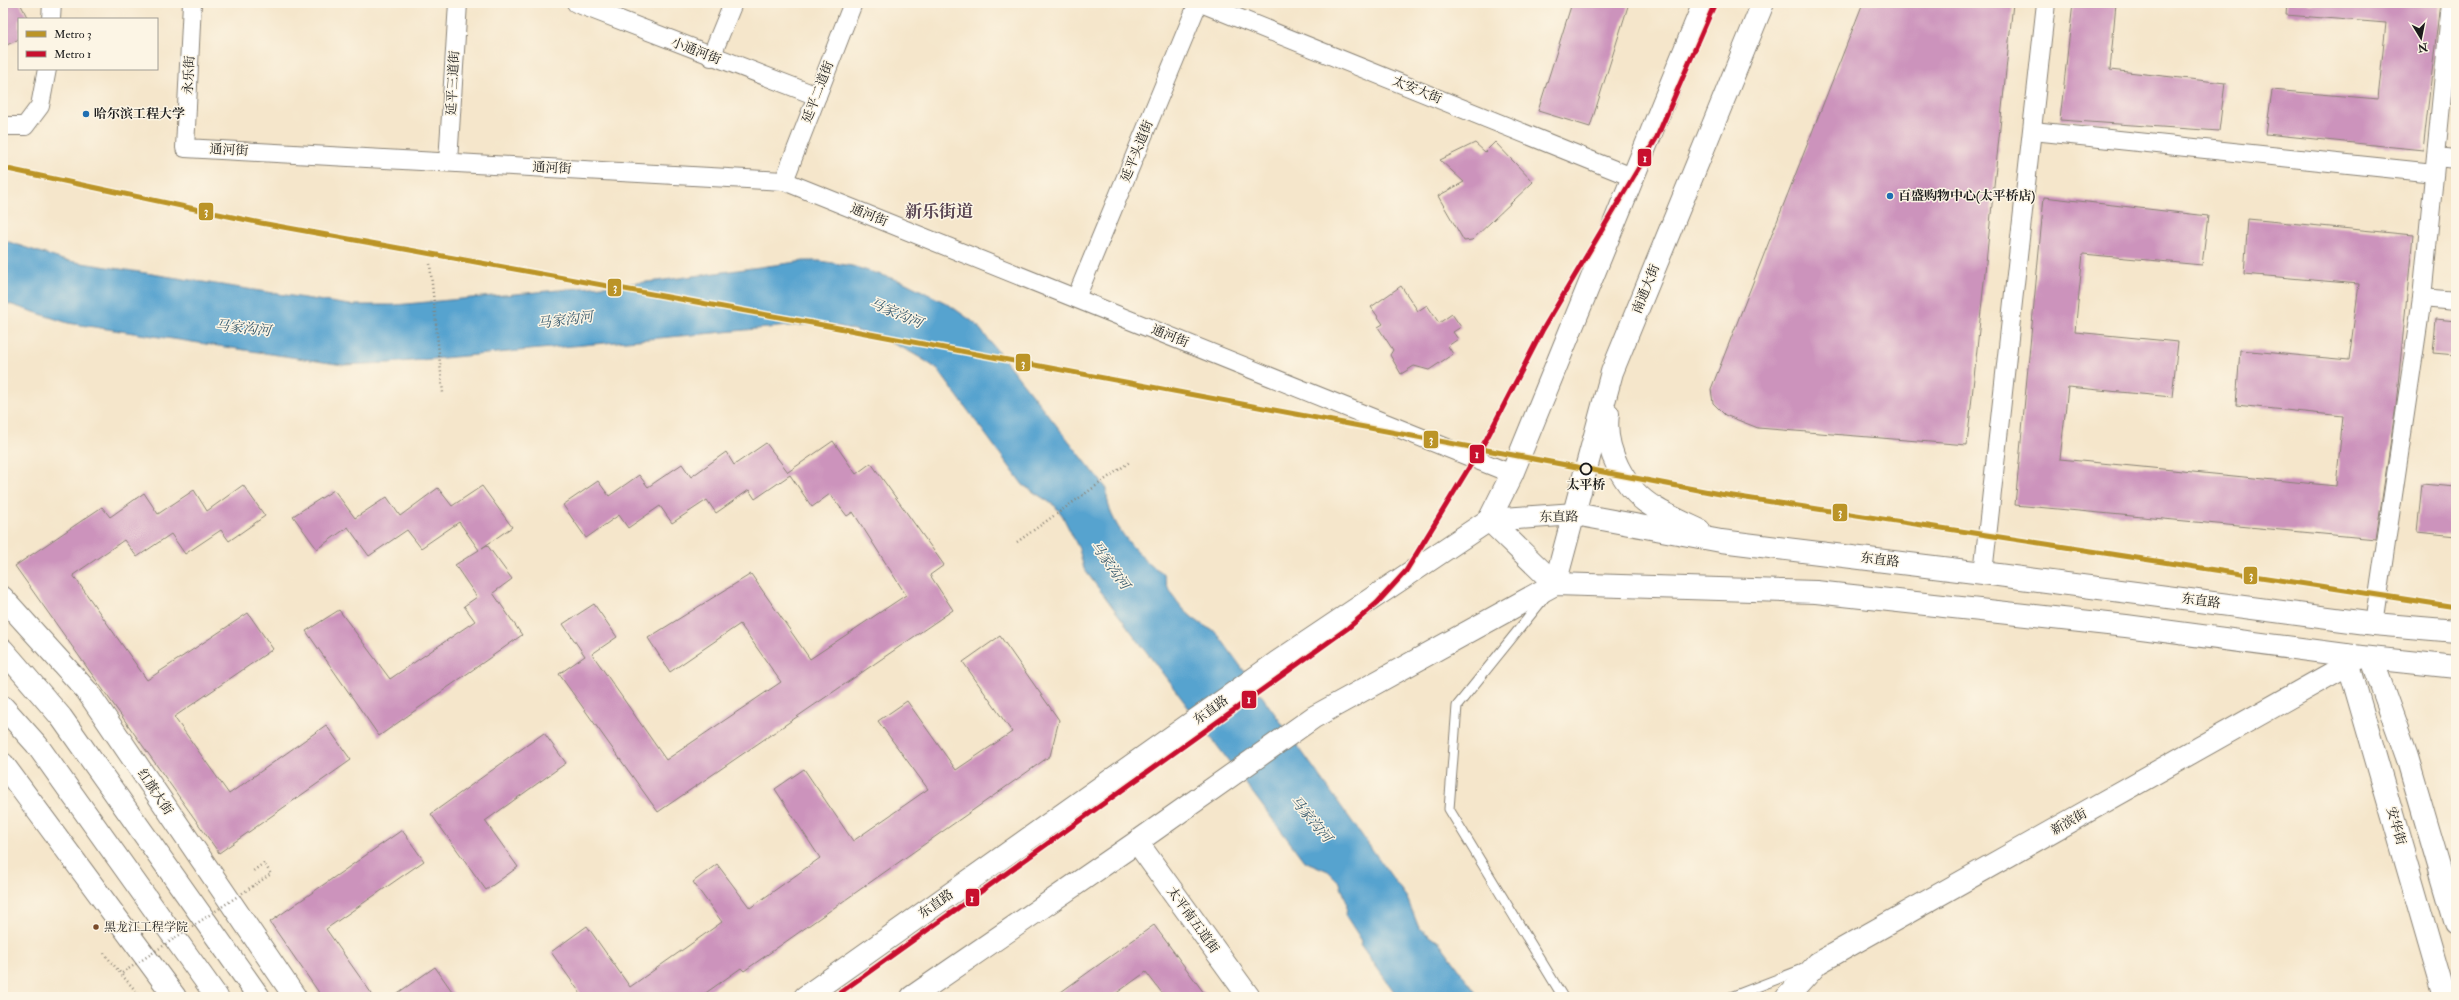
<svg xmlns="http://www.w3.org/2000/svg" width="2459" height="1000" font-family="'IM FELL Double Pica','Noto Serif SC',serif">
<rect width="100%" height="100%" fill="#fcf5e5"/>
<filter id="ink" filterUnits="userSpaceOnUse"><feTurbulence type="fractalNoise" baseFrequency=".025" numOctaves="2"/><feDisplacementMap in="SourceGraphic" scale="8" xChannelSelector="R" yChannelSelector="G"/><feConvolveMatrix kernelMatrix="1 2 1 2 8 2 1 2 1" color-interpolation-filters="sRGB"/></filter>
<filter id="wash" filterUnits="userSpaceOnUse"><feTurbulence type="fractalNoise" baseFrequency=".012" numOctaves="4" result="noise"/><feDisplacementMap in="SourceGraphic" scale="16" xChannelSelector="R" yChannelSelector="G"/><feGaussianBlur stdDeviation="0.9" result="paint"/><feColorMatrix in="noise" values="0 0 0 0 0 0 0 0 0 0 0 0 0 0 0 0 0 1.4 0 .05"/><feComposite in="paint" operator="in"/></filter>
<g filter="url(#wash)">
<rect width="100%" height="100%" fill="#f5e6cb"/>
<!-- water -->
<path fill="#56a3cf" stroke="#396076" d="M3 240 63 260 349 305H395L657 281 804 261H820L852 266 904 282 948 304 976 324 1107 489C1105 517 1131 548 1152 566 1156 569 1162 571 1164 575 1166 579 1166 583 1168 587 1180 609 1193 621 1216 632L1407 898 1419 928 1440 943 1479 997H1398L1360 944 1362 941 1346 916 1347 903 1340 883 1328 871 1304 861 1084 569 1079 549 1062 515 1055 506 1023 485 938 370C906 345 861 329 821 323L389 363 343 365 68 323 3 302Z"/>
<g id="blocks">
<!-- building -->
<g fill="#cc93bc">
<polygon points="3,3 20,3 28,19 19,19 19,39 3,47"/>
<polygon points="1572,3 1629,3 1590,127 1538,111"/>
<polygon points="1863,3 2013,3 1967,445 1758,428 1725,415 1713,403 1711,389"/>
<polygon points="2073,3 2116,3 2110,70 2225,83 2219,131 2060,120"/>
<polygon points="2287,3 2440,3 2423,150 2266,134 2272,90 2378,99 2386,23 2286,15"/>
<polygon points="1495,142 1533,182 1472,240 1464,241 1438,196 1464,182 1440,160 1475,143 1485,152"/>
<polygon points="2044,197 2208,216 2202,265 2083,254 2075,332 2178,342 2172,397 2068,387 2060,459 2336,486 2343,416 2236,405 2240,350 2349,360 2359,284 2244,274 2248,219 2413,235 2396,405 2376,539 2015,505"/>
<polygon points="1401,286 1418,311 1427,305 1439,323 1452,314 1461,327 1453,332 1458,339 1448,346 1453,354 1429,370 1414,366 1401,374 1390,355 1393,350 1378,327 1383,324 1371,307"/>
<polygon points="2436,319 2456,321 2456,355 2433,353"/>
<polygon points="833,441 856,474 871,463 944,565 930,575 953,610 658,812 559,674 585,656 563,624 594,604 617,637 592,654 666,760 781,682 740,624 670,672 648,638 751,574 810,659 906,595 853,512 847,516 830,494 812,507 790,475 755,499 749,490 716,513 707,500 672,523 660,506 628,528 619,515 586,538 563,505 598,481 609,496 639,475 648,487 682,464 691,477 726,452 734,465 766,443 788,472"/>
<polygon points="2422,484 2456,487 2456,536 2417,532"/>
<polygon points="243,485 265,516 229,541 221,530 185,554 171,534 137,557 124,540 73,575 147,680 248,613 273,649 174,717 229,794 326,725 351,760 219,853 15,566 102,507 110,517 144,493 158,514 194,490 207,511"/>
<polygon points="482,486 512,527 482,548 487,545 512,579 493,593 522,635 379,736 306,631 339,610 390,679 475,621 464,606 477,597 455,565 479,550 459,522 421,548 407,530 369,556 348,527 317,549 293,516 334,490 355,518 387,497 400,516 438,488 452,506"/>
<polygon points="1000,636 1059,720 1050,756 744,971 741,968 700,997 583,997 551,952 587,926 630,987 722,922 693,882 717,864 750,908 820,858 775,789 804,769 853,841 928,789 878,721 907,701 956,770 1012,732 963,662"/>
<polygon points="544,733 566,763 485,821 518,867 486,890 431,814"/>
<polygon points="402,830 424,861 326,929 374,997 322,997 270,922"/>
<polygon points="1154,925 1207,997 1165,997 1146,972 1111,997 1054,997"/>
<polygon points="435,967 456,997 392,997"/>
</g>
</g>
</g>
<g filter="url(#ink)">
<use href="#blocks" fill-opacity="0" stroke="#888174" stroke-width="1"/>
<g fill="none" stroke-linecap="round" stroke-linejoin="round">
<defs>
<g id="service">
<polyline points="1545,597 1457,706 1449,809 1563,997"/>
<polyline points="1731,997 1806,968"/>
</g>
<g id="minor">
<polyline points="192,3 185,148 784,181 1512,474"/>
<polyline points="576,3 817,96"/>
<polyline points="1201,3 1632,177"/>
<polyline points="51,19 52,3"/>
<polyline points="711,57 733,3"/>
<polyline points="3,126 25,126 40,106 47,69"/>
<polyline points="2033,131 2434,173"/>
<polyline points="2436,157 2456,159"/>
<polyline points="448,162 458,3"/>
<polyline points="784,181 853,3"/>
<polyline points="1076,298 1198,3"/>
<polyline points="2422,298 2456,301"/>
<polyline points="1983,573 2046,3"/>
<polyline points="2374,624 2422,298 2451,3"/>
</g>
<g id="tertiary">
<polyline points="2346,655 2445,997"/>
<polyline points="2372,659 2407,757 2456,924"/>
<polyline points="1137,842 1249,997"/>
<polyline points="1787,997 1818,963 2361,657"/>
</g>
<g id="primary">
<polyline points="3,598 87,691 295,997"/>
<polyline points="3,650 61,717 259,997"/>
<polyline points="3,707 37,745 217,997"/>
<polyline points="3,764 175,997"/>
</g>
<g id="trunk">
<path d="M1608 414C1603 448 1624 490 1655 508 1668 516 1684 523 1699 530"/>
<polyline points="1489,520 1512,474 1704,3"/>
<polyline points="1489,520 1555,584"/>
<polyline points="1555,584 1612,372 1763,3"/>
<polyline points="805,997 1276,663 1489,520 1575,514 1721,541 1983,573 2374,624 2456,631"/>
<polyline points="912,997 1137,842 1314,717 1555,584 1816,592 2126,626 2361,657 2456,667"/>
</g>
</defs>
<!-- service casing -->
<use href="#service" stroke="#888174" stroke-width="11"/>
<!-- minor casing -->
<use href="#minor" stroke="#888174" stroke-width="20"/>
<!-- tertiary casing -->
<use href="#tertiary" stroke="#888174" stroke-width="24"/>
<!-- primary casing -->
<use href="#primary" stroke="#888174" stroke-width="24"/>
<!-- trunk casing -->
<use href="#trunk" stroke="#888174" stroke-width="24"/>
<!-- path -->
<g stroke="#888174" stroke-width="2.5" stroke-dasharray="1 3" stroke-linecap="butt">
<polyline points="430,264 443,393"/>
<polyline points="1017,542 1131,461"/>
<polyline points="104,953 121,974"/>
</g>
<!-- service -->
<use href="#service" stroke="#fff" stroke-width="9"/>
<!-- minor -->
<use href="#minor" stroke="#fff" stroke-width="18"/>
<!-- tertiary -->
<use href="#tertiary" stroke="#fff" stroke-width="22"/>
<!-- primary -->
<use href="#primary" stroke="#fff" stroke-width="22"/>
<!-- trunk -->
<use href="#trunk" stroke="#fff" stroke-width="22"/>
<!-- path-bridge -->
<polyline stroke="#888174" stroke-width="2.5" stroke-dasharray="1 3" stroke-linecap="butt" points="141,997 121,974 271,874 264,863 253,871"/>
<defs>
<polyline id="metro-1" points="3,168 261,223 812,323 1720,494 2456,607"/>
<polyline id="metro-2" points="834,997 1348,628 1377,603 1406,571 1487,438 1542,331 1657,137 1715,3"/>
</defs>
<!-- metro-1 casing -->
<use href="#metro-1" stroke="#fcf5e5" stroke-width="8"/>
<!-- metro-2 casing -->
<use href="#metro-2" stroke="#fcf5e5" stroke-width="8"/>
<!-- metro-1 -->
<use href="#metro-1" stroke="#bb9427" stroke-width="5"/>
<!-- metro-2 -->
<use href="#metro-2" stroke="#c8102e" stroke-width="5"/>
</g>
</g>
<!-- markers -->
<g fill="#1f6fb2" stroke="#fcf5e5" stroke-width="1.5">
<circle cx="86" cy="114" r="4"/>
<circle cx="1890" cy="196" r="4"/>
</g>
<circle fill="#fcf5e5" stroke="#1c1c1c" stroke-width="2" cx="1586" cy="469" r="5.5"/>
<circle fill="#7a4b2a" stroke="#fcf5e5" stroke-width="1.5" cx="96" cy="927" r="3.5"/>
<g text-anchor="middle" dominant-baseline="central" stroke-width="3" stroke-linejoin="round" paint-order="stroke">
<!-- bus labels -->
<g font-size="12" fill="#1c1c1c" stroke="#fcf5e5" text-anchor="start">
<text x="104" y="927">黑龙江工程学院</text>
</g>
<!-- street labels -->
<g font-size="13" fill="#1c1c1c" stroke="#fcf5e5">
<text transform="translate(696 51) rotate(21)">小通河街</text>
<text transform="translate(189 75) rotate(-87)">永乐街</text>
<text transform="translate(453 83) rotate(-87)">延平三道街</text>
<text transform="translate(1417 90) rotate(22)">太安大街</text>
<text transform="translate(818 92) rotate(-69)">延平二道街</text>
<text transform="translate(229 150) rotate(3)">通河街</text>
<text transform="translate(1137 151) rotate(-68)">延平头道街</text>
<text transform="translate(552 168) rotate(3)">通河街</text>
<text transform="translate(869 215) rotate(22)">通河街</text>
<text transform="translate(1646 289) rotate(-68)">南通大街</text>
<text transform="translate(1170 336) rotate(22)">通河街</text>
<text transform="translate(1559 517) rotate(-1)">东直路</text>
<text transform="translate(1880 560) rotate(7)">东直路</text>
<text transform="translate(2201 601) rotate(8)">东直路</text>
<text transform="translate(1211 710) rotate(-36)">东直路</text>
<text transform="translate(155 792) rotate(56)">红旗大街</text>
<text transform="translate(2069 822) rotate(-29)">新滨街</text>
<text transform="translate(2396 826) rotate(74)">安华街</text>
<text transform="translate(936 904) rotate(-35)">东直路</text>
<text transform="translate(1193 920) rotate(54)">太平南五道街</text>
</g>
<!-- poi labels -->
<g font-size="13" font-weight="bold" fill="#1c1c1c" stroke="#fcf5e5" text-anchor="start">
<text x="94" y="114">哈尔滨工程大学</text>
<text x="1898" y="196">百盛购物中心(太平桥店)</text>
</g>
<!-- stop labels -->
<g font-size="13" font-weight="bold" fill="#1c1c1c" stroke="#fcf5e5">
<text x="1586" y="485">太平桥</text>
</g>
<!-- water labels -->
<g font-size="14" font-style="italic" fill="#36596d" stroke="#fcf5e5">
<text transform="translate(896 313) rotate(23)">马家沟河</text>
<text transform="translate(565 320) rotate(-7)">马家沟河</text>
<text transform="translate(243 328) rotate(6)">马家沟河</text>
<text transform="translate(1110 565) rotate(54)">马家沟河</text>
<text transform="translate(1311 819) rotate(50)">马家沟河</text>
</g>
<!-- district labels -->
<g font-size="17" font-weight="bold" fill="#5a4654" stroke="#fcf5e5">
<text x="939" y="211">新乐街道</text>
</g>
</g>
<g stroke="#fcf5e5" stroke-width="1.5">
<rect x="1637" y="148" width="15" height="19" rx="4" fill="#c8102e"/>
<rect x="198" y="202" width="16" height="19" rx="4" fill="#bb9427"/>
<rect x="607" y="278" width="15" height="19" rx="4" fill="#bb9427"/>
<rect x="1015" y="353" width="16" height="19" rx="4" fill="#bb9427"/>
<rect x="1423" y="430" width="16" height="19" rx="4" fill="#bb9427"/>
<rect x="1469" y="444" width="16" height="20" rx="4" fill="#c8102e"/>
<rect x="1832" y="503" width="16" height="19" rx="4" fill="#bb9427"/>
<rect x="2243" y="566" width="15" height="19" rx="4" fill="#bb9427"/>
<rect x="1241" y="690" width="16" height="19" rx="4" fill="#c8102e"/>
<rect x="965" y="888" width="15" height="19" rx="4" fill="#c8102e"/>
</g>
<g font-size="11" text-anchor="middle" font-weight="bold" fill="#fff">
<text x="1645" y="162">1</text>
<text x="206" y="215">3</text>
<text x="615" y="291">3</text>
<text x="1023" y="367">3</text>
<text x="1431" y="443">3</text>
<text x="1477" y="458">1</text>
<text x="1840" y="516">3</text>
<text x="2251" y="579">3</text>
<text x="1249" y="703">1</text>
<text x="972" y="902">1</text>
</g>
<!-- margin -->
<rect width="2459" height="1000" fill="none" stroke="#fcf5e5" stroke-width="16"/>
<!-- legend -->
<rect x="18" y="18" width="140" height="52" fill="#fcf5e5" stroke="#a29e95"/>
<rect x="26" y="31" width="20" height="6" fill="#bb9427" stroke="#a29e95"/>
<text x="54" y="38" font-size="12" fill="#1c1c1c">Metro 3</text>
<rect x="26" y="51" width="20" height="6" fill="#c8102e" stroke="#a29e95"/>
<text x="54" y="58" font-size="12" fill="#1c1c1c">Metro 1</text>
<!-- north arrow -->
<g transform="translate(2421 38) rotate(170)" stroke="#fcf5e5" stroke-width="3" paint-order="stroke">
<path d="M0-3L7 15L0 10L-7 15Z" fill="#1c1c1c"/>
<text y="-6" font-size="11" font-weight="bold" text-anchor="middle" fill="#1c1c1c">N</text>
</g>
</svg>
